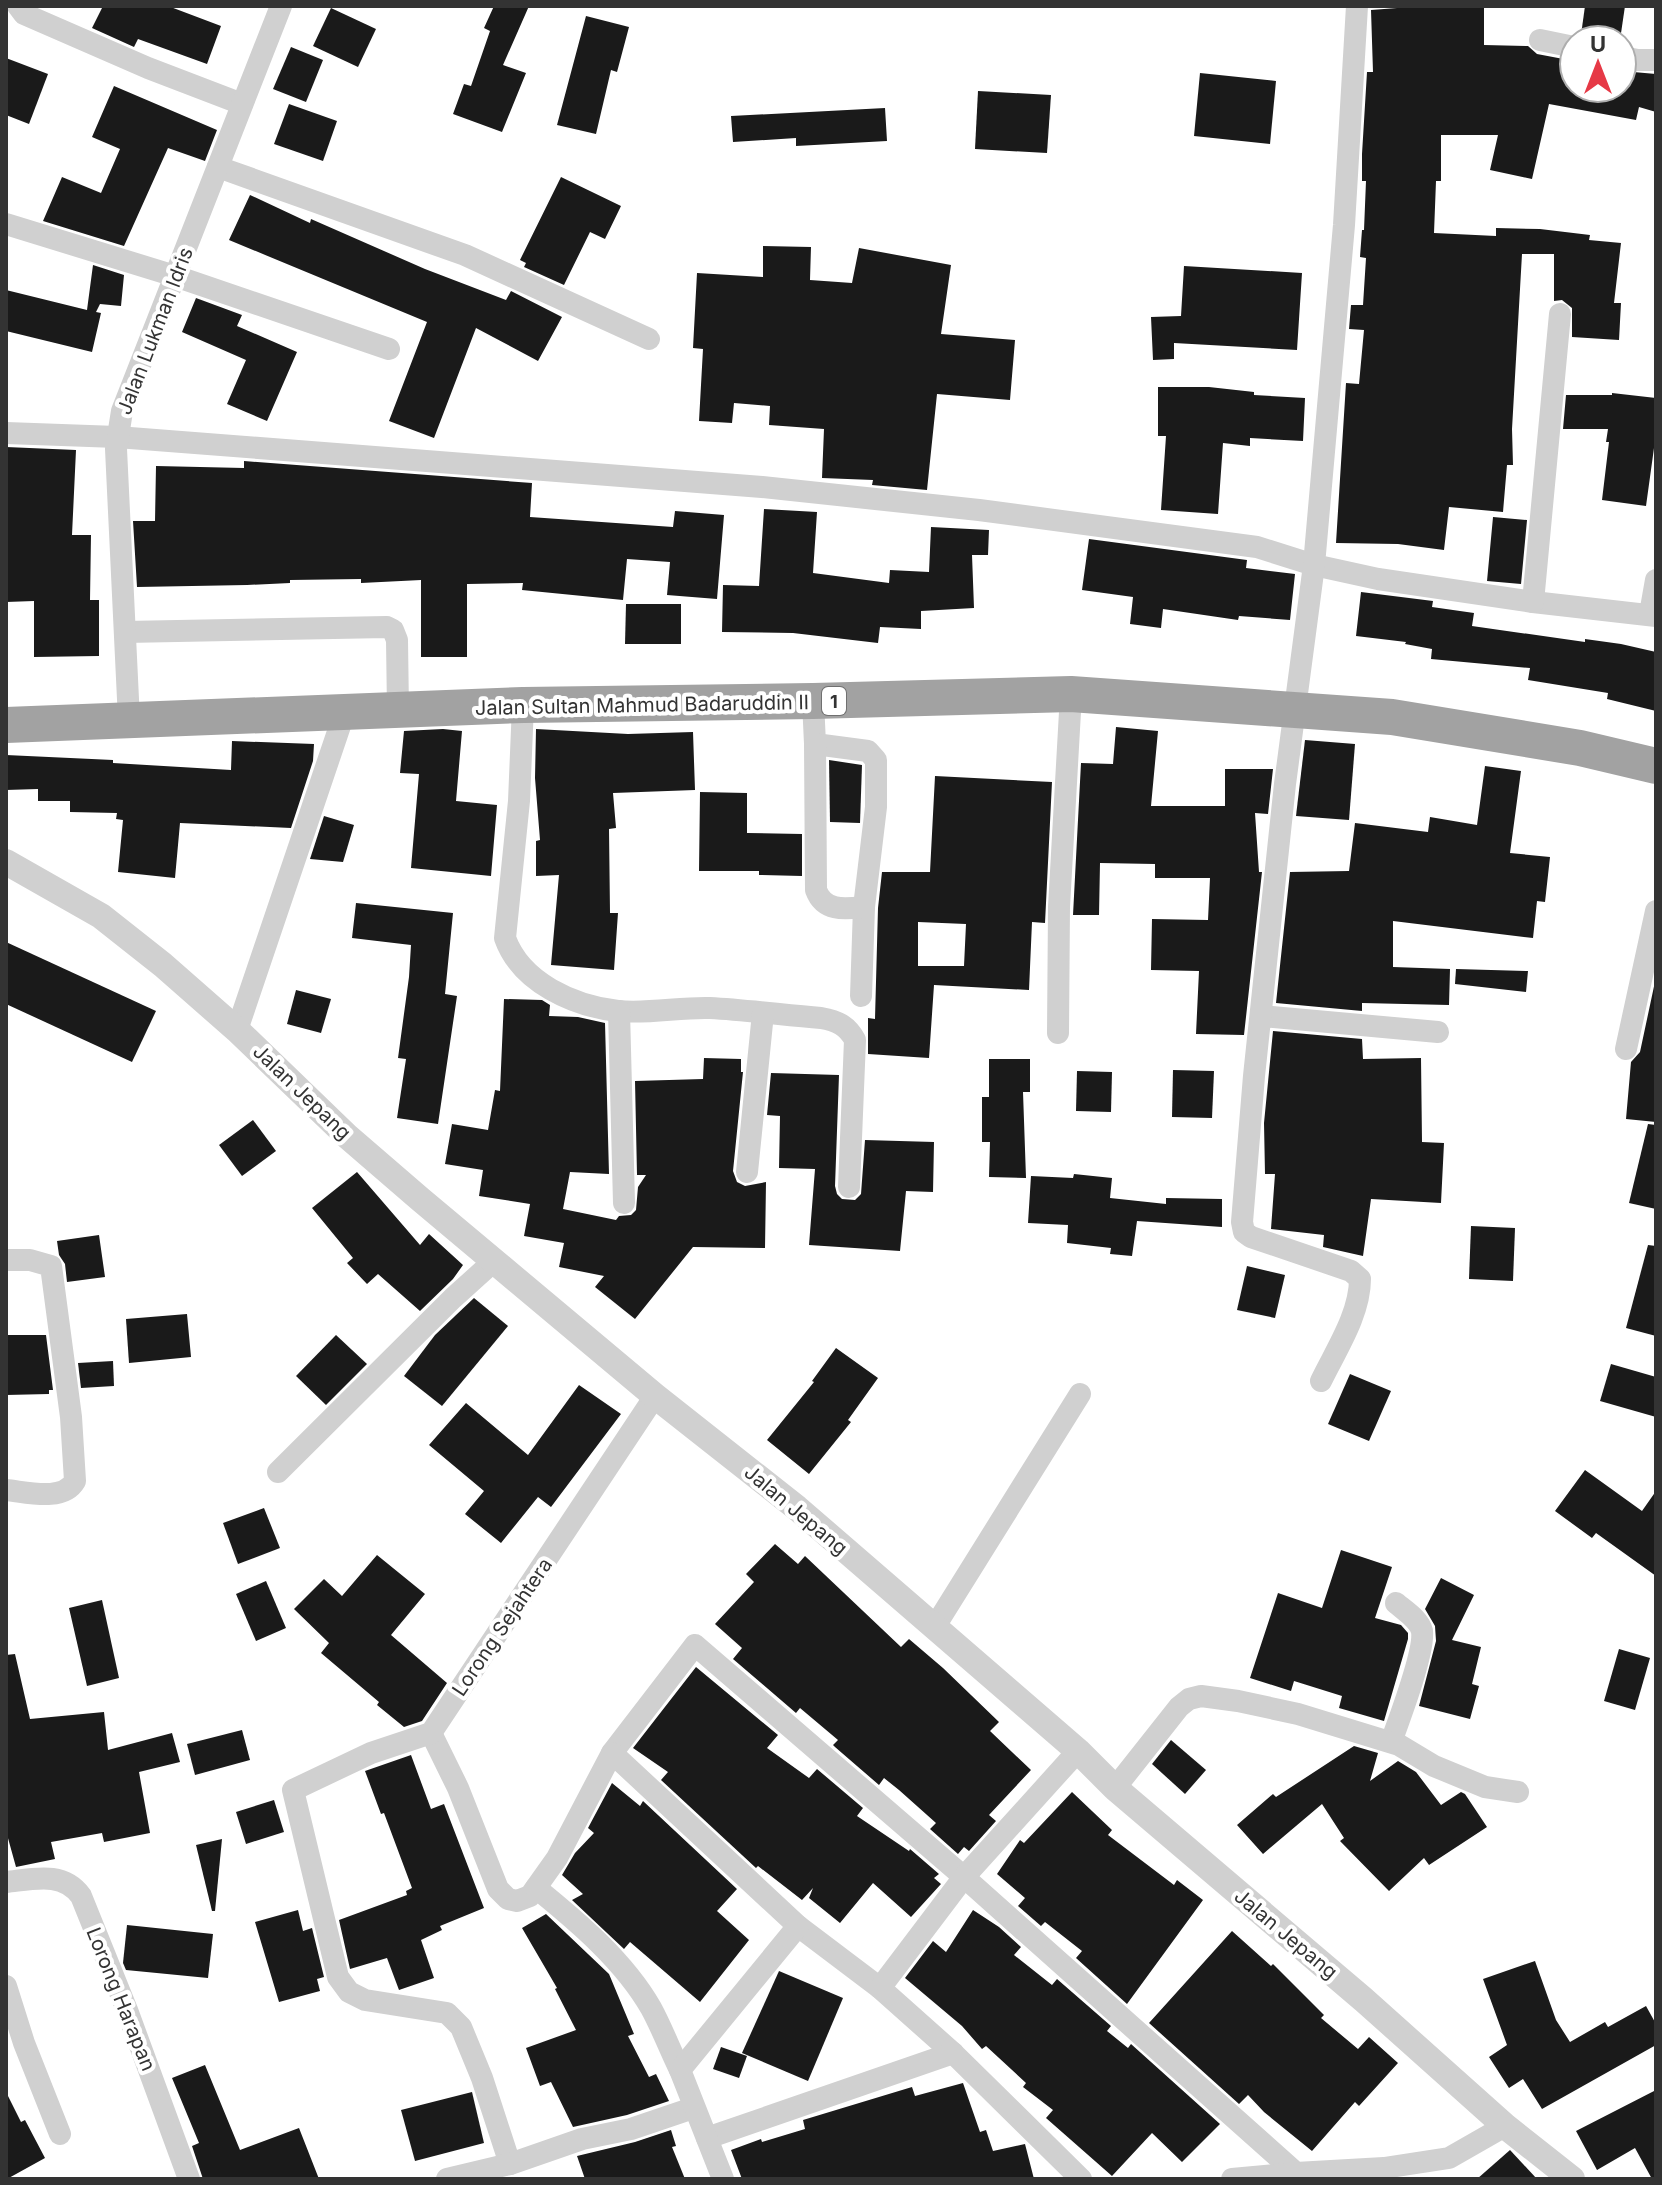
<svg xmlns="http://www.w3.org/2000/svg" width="1662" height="2185" font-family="Inter,sans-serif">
<rect width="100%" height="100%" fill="#fff"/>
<!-- building -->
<g fill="#1a1a1a" fill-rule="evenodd">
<polygon points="103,6 168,6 221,26 207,64 138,39 134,47 92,28"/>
<polygon points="494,6 529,6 503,65 526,73 502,132 453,114 464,84 471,86 490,31 484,28"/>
<polygon points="1423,6 1484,6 1484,45 1528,46 1537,54 1574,61 1574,88 1622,88 1622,71 1656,74 1656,112 1639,107 1636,120 1549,104 1532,179 1490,170 1498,135 1441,135 1441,181 1436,181 1434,233 1496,236 1496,228 1540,229 1590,235 1589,240 1621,243 1614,303 1621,303 1619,340 1572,337 1572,308 1562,300 1554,301 1554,254 1522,254 1512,429 1513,465 1507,465 1503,512 1449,507 1444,550 1398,544 1336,543 1346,383 1359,384 1364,330 1349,329 1351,305 1363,305 1366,258 1360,257 1362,230 1364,230 1366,181 1362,181 1362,154 1367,72 1373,72 1371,10"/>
<polygon points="1585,6 1625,6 1620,40 1586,40 1581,35"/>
<polygon points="331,8 376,29 358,67 313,46"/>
<polygon points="586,16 629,27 617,72 611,70 596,134 557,125"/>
<polygon points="291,47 323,60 306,102 273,89"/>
<polygon points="6,58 48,74 29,124 6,115"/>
<polygon points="1200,73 1276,81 1270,144 1194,136"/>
<polygon points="114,86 217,130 205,161 168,148 124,246 43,221 62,177 101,193 120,149 92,137"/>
<polygon points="978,91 1051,95 1047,153 975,149"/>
<polygon points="289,104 337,121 323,161 274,144"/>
<polygon points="885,108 887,141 796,146 796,138 733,142 731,116"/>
<polygon points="561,177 621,206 605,239 590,232 564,285 524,267 526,263 520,260"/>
<polygon points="250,195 310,223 311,219 425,269 506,300 511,291 562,317 538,361 476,328 434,438 389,421 427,322 229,240"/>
<polygon points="763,246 811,247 810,280 852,283 859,248 951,265 941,334 1015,340 1010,400 937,394 927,490 872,485 873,480 822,478 824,429 769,425 770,406 734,403 732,423 699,421 703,349 693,348 697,273 763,277"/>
<polygon points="93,265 124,275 121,306 100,304 96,312 101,313 92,352 6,331 6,290 87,310"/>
<polygon points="1184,266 1302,273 1297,350 1174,343 1174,359 1153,360 1151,317 1181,316"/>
<polygon points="196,298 242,315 237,326 297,352 267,421 227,404 246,360 182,332"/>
<polygon points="1158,387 1209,387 1254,392 1254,395 1305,398 1303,441 1250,438 1250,446 1223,443 1218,514 1161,510 1166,436 1158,436"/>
<polygon points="1612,393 1656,398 1656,448 1654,448 1646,506 1602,500 1609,442 1606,442 1608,429 1563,429 1566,395 1612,395"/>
<polygon points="6,447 76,450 72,535 91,535 90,600 99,600 99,656 34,657 34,601 6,602"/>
<polygon points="244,461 532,483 530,517 673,527 675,511 724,515 717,599 667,595 670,562 627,559 623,600 522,590 523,583 467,584 467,657 421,657 421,580 361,583 361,579 290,580 290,583 247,585 137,587 133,521 155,521 156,466 244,468"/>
<polygon points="764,509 817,512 813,573 889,583 890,570 929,572 931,527 989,530 988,555 972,555 974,608 921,611 921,629 880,627 878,643 793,633 722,632 723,585 759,586"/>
<polygon points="1493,517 1527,520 1521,584 1487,581"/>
<polygon points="1089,539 1247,560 1246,568 1295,574 1290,620 1239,616 1238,620 1163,609 1161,628 1130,624 1133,597 1082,590"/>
<polygon points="1361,592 1433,601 1432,607 1474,613 1472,626 1585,642 1585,639 1621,644 1656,652 1656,711 1607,699 1608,693 1528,680 1530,668 1431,659 1432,649 1405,644 1406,642 1356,636"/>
<polygon points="626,604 681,604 681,644 625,644"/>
<polygon points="1116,727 1158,731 1151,806 1225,806 1225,769 1273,769 1268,814 1255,813 1259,872 1262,872 1244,1035 1196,1034 1199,971 1151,970 1152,919 1208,920 1210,878 1155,878 1155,864 1100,863 1099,915 1073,915 1081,763 1113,764"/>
<polygon points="443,729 462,731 456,801 497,805 491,876 411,868 419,774 400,773 404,731"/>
<polygon points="536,729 628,734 693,732 695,790 613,793 616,828 609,829 610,913 618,913 614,970 551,965 559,875 536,876 536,841 540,840 535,778"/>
<polygon points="1305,740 1355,744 1349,820 1296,816"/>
<polygon points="232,741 314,744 313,761 291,828 180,823 175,878 118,872 123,820 116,819 117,813 70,812 70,801 38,801 38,789 6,790 6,755 113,760 113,763 231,770"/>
<polygon points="829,760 862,765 860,823 830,822"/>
<polygon points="1485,766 1521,771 1510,853 1550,857 1545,902 1537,901 1533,938 1393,921 1393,967 1450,969 1449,1005 1362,1003 1362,1011 1276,1003 1290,872 1349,871 1355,823 1428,832 1430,817 1477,825"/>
<path d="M935 776 1052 782 1045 923 1032 922 1029 990 934 985 929 1058 868 1054V1018L875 1019 878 908 882 872H930ZM918 922 966 924 964 966H918Z"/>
<polygon points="700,792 747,793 747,833 802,834 802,876 759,875 759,871 699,871"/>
<polygon points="324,816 354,825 343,862 310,859"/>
<polygon points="356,903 453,913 445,994 457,996 438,1124 397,1118 406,1059 398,1058 409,977 411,945 352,938"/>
<polygon points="6,942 156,1011 132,1062 6,1004"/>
<polygon points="1456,969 1528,971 1526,992 1455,984"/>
<polygon points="1656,977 1656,1122 1626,1119 1631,1062 1640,1052"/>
<polygon points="296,990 331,999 321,1033 287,1024"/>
<polygon points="504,999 542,1000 550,1005 549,1016 578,1017 605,1023 609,1174 570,1172 563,1209 616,1220 619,1216 631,1215 636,1210 638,1187 646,1175 637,1175 635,1081 703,1079 704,1058 741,1059 741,1072 743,1072 733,1171 737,1182 745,1186 766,1182 765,1248 693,1247 635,1319 595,1287 604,1276 559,1267 564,1243 524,1236 530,1204 479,1196 483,1170 445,1164 452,1124 488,1130 495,1090 500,1091"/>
<polygon points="1273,1031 1362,1039 1363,1059 1421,1058 1422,1142 1444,1143 1441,1203 1371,1199 1363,1256 1323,1247 1324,1235 1271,1229 1275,1174 1265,1174 1264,1123"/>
<polygon points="989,1059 1030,1059 1030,1092 1023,1092 1026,1178 989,1177 990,1142 982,1142 982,1097 989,1097"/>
<polygon points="1173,1070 1214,1071 1212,1118 1172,1117"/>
<polygon points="1077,1071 1112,1072 1111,1112 1076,1111"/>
<polygon points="771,1073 839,1075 835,1186 837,1194 842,1199 855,1200 861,1194 865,1140 934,1142 933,1192 906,1191 900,1251 809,1245 815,1169 779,1168 780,1116 767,1115"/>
<polygon points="253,1120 276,1151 242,1176 219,1145"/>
<polygon points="1648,1124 1656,1125 1656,1209 1629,1203"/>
<polygon points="357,1172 420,1245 429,1234 463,1265 453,1279 420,1311 378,1274 367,1284 347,1263 353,1258 312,1208"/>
<polygon points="1074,1174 1112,1178 1110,1198 1166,1204 1166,1198 1222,1199 1222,1227 1137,1221 1132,1256 1110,1254 1111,1248 1067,1243 1068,1225 1028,1223 1031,1176 1073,1178"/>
<polygon points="1471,1226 1515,1228 1513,1281 1469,1279"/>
<polygon points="99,1235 105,1277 67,1282 65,1264 59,1255 57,1241"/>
<polygon points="1648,1245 1656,1246 1656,1336 1626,1328"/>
<polygon points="1247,1266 1285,1275 1275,1318 1237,1310"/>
<polygon points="474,1298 508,1326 442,1406 404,1376 435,1335"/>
<polygon points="187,1314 191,1357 129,1363 126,1319"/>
<polygon points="6,1335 46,1335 53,1390 49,1390 49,1394 6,1395"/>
<polygon points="336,1335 367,1364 326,1405 296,1376"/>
<polygon points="836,1348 878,1378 848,1420 851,1422 809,1474 767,1440 814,1382 812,1381"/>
<polygon points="113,1361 114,1386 81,1388 78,1363"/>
<polygon points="1611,1364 1656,1377 1656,1417 1600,1401"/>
<polygon points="1350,1374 1391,1391 1369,1441 1328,1424"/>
<polygon points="579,1385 621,1414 551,1507 538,1497 501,1543 465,1514 484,1491 429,1445 466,1403 528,1455"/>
<polygon points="1585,1470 1642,1511 1656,1491 1656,1576 1596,1533 1592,1538 1555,1511"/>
<polygon points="264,1508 280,1548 238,1564 223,1523"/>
<polygon points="775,1544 798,1564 805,1556 901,1647 909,1639 943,1668 999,1722 990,1731 1031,1770 989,1815 996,1821 969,1851 964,1847 958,1854 930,1829 936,1823 899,1790 884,1778 879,1785 835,1747 833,1745 838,1740 800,1708 796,1713 733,1659 742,1648 715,1624 754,1582 746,1574"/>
<polygon points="1341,1550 1392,1567 1375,1618 1401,1625 1408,1633 1408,1639 1384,1721 1339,1708 1342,1696 1294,1681 1291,1691 1250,1678 1278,1593 1322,1608"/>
<polygon points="377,1555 425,1594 391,1635 447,1683 422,1721 404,1727 377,1705 379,1702 321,1653 329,1643 294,1609 324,1579 342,1596"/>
<polygon points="1441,1578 1474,1595 1452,1640 1481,1647 1472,1684 1479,1686 1470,1719 1419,1706 1436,1641 1435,1626 1425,1609"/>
<polygon points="266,1581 286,1628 256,1641 236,1594"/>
<polygon points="102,1600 119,1678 87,1686 69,1608"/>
<polygon points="1619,1649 1650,1658 1635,1710 1604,1701"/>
<polygon points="15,1654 30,1719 104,1712 108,1750 172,1733 180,1762 139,1772 150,1833 104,1842 102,1833 51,1842 55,1859 16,1867 6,1831 6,1655"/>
<polygon points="696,1667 778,1735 767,1748 809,1778 817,1769 863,1808 857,1816 909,1851 910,1849 939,1874 934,1878 941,1884 911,1917 873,1883 840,1923 809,1898 813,1888 802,1900 758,1866 756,1868 661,1780 668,1772 633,1748"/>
<polygon points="242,1730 250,1760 195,1775 187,1744"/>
<polygon points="1171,1740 1206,1770 1185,1794 1152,1764"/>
<polygon points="1354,1746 1378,1753 1370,1781 1398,1761 1416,1772 1441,1805 1461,1792 1465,1794 1487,1827 1429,1865 1424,1858 1389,1891 1340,1841 1344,1838 1322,1804 1263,1854 1237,1825 1273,1794 1276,1797"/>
<polygon points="411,1755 431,1809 444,1804 484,1908 440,1926 442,1930 421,1940 434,1978 399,1990 387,1958 350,1969 339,1920 407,1895 406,1891 412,1888 384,1813 381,1814 365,1771"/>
<polygon points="612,1783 640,1806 643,1801 737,1889 717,1911 749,1940 700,2002 630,1942 624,1949 572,1900 583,1894 562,1875 575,1853 594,1833 588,1828"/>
<polygon points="1072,1792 1112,1830 1108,1835 1174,1885 1177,1880 1203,1900 1127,2004 1076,1958 1082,1951 1045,1922 1041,1926 1018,1906 1025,1898 997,1874 1020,1840 1024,1843"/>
<polygon points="274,1800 284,1832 246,1844 236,1812"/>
<polygon points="222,1839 215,1911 212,1911 196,1845"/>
<polygon points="298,1910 303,1931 312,1928 324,1977 317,1979 320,1991 279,2002 255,1922"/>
<polygon points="973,1910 999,1927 1021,1947 1014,1955 1052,1985 1057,1979 1111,2026 1107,2031 1128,2048 1131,2044 1220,2124 1182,2162 1152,2133 1112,2176 1046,2118 1053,2110 1023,2087 1026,2083 986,2046 982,2049 962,2026 905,1978 933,1941 946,1952"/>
<polygon points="546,1914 609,1974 634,2034 628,2036 649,2077 656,2074 669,2101 627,2115 573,2127 551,2082 540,2086 526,2048 576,2030 555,1989 557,1988 522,1928"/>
<polygon points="127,1925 213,1934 208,1978 126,1970 123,1963"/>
<polygon points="1232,1931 1271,1966 1273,1964 1324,2015 1321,2018 1358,2049 1369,2037 1398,2063 1359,2106 1355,2102 1312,2151 1264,2112 1248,2095 1239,2104 1149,2023"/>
<polygon points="1535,1961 1556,2020 1570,2042 1605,2022 1608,2027 1646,2006 1656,2024 1656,2045 1542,2109 1523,2079 1509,2088 1489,2057 1507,2045 1483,1979"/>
<polygon points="779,1971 843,1998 808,2081 742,2053"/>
<polygon points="721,2047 747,2056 739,2078 713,2069"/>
<polygon points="205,2065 240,2150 299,2128 319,2179 203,2179 192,2146 199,2143 172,2078"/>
<polygon points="963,2083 980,2132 986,2130 993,2151 1025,2144 1034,2179 742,2179 731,2150 761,2139 762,2142 805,2129 803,2120 912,2087 915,2096"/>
<polygon points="1656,2090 1656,2179 1652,2179 1635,2148 1597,2170 1576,2131"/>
<polygon points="6,2092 21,2122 25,2120 45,2158 7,2179"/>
<polygon points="472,2092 484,2143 415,2161 401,2110"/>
<polygon points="671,2130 676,2146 672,2147 685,2179 585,2179 577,2156 635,2142"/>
<polygon points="1510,2150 1537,2179 1477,2179"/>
</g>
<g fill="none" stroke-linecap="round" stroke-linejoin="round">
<!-- minor -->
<g stroke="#d0d0d0" stroke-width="22">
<polyline points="18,6 24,14 148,68 242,104"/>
<polyline points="1540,40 1574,47"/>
<polyline points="1622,57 1638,60 1656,60"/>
<polyline points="218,167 465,255 649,339"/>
<polyline points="6,224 175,276 389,349"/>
<polyline points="6,433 117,437 762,487 979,510 1257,547 1314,565 1378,579 1533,602 1656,616"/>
<polyline points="1533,602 1560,314"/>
<polyline points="1650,614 1656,580"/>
<polyline points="125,632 387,627 393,630 397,640 398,711"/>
<polyline points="813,701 815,744 868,751 876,760 876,807 864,907 861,996"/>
<path d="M523 705 519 801 505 938C521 983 574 1006 618 1011 649 1014 680 1007 710 1008 747 1010 784 1015 821 1018 837 1021 847 1025 855 1040L849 1187"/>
<polyline points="129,720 116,449 122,411 281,6"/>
<path d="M815 744 816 890C824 912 845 909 864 907"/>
<polyline points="619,1011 624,1203"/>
<polyline points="1261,1016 1438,1032"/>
<polyline points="237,1030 344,714"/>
<polyline points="1058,1033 1059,907 1071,694"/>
<polyline points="1626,1049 1656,911"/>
<polyline points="747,1172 763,1013"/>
<path d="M6 1260H30L51 1266 71 1417 75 1481C63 1502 27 1492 6 1490"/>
<path d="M1321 1381C1336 1350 1360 1314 1360 1279L1351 1271 1251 1237 1244 1232 1242 1222 1254 1076 1285 784 1314 565 1344 225 1357 6"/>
<polyline points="278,1472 453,1298 494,1261"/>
<polyline points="934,1628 1080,1394"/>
<polyline points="431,1733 458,1788 498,1889 508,1899 517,1901 530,1896 557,1858 612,1753 695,1645 964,1877 1296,2173 1384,2168 1449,2158 1505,2126"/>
<path d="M1391 1742C1399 1720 1425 1651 1422 1631 1419 1619 1405 1611 1396 1603"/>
<polyline points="612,1753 798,1926 880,1988 964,1877 1078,1751"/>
<polyline points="1115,1788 1179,1707 1189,1699 1201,1696 1238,1701 1298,1714 1399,1745 1434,1766 1485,1787 1518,1792"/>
<path d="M6 1882C34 1879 63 1871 81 1896L127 2010 189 2179"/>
<path d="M536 1888C578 1922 624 1961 651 2008 662 2028 670 2050 680 2070"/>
<polyline points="6,1986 24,2043 60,2134"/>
<polyline points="880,1988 953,2053 1081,2179"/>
<polyline points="707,2138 953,2053"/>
<polyline points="510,2164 482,2078 461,2027 447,2013 365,2000 349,1992 338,1977 293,1790 371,1753 431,1733 655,1396"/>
<polyline points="447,2179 510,2164 582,2139 631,2129 693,2108"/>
<polyline points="723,2179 680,2070 798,1926"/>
<polyline points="1232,2179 1296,2173"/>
</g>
<!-- tertiary -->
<polyline stroke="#d0d0d0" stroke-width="26" points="6,862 101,916 163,965 237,1030 347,1136 420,1199 655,1396 797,1508 1078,1751 1115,1788 1364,2000 1505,2126 1572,2179"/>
<!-- trunk -->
<polyline stroke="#a2a2a2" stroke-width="36" points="6,725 523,705 813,701 1071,694 1392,717 1580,748 1656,766"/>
</g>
<g text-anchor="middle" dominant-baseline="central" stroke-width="8" stroke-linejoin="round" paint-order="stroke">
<!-- shield labels -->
<rect fill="#fff" stroke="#707070" stroke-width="2" x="822" y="687" width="24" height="28" rx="6"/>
<g font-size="18" font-weight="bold" fill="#333">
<text x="834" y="701">1</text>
</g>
<!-- street labels -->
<g font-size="20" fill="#333" stroke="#fff">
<text transform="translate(155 331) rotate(-69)">Jalan Lukman Idris</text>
<text transform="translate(642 705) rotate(-1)">Jalan Sultan Mahmud Badaruddin II</text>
<text transform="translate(302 1092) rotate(44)">Jalan Jepang</text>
<text transform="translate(796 1510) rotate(40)">Jalan Jepang</text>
<text transform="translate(502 1627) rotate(-56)">Lorong Sejahtera</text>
<text transform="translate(1286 1934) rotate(40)">Jalan Jepang</text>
<text transform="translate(121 1999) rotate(68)">Lorong Harapan</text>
</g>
</g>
<!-- border -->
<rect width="1662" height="2185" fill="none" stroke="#333333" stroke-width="16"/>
<!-- north arrow -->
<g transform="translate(1598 64)"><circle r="38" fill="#ffffff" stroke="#adadad" stroke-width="2"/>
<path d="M0-6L14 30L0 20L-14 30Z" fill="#e63946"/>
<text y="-12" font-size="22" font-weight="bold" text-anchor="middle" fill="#333333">U</text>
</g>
</svg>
